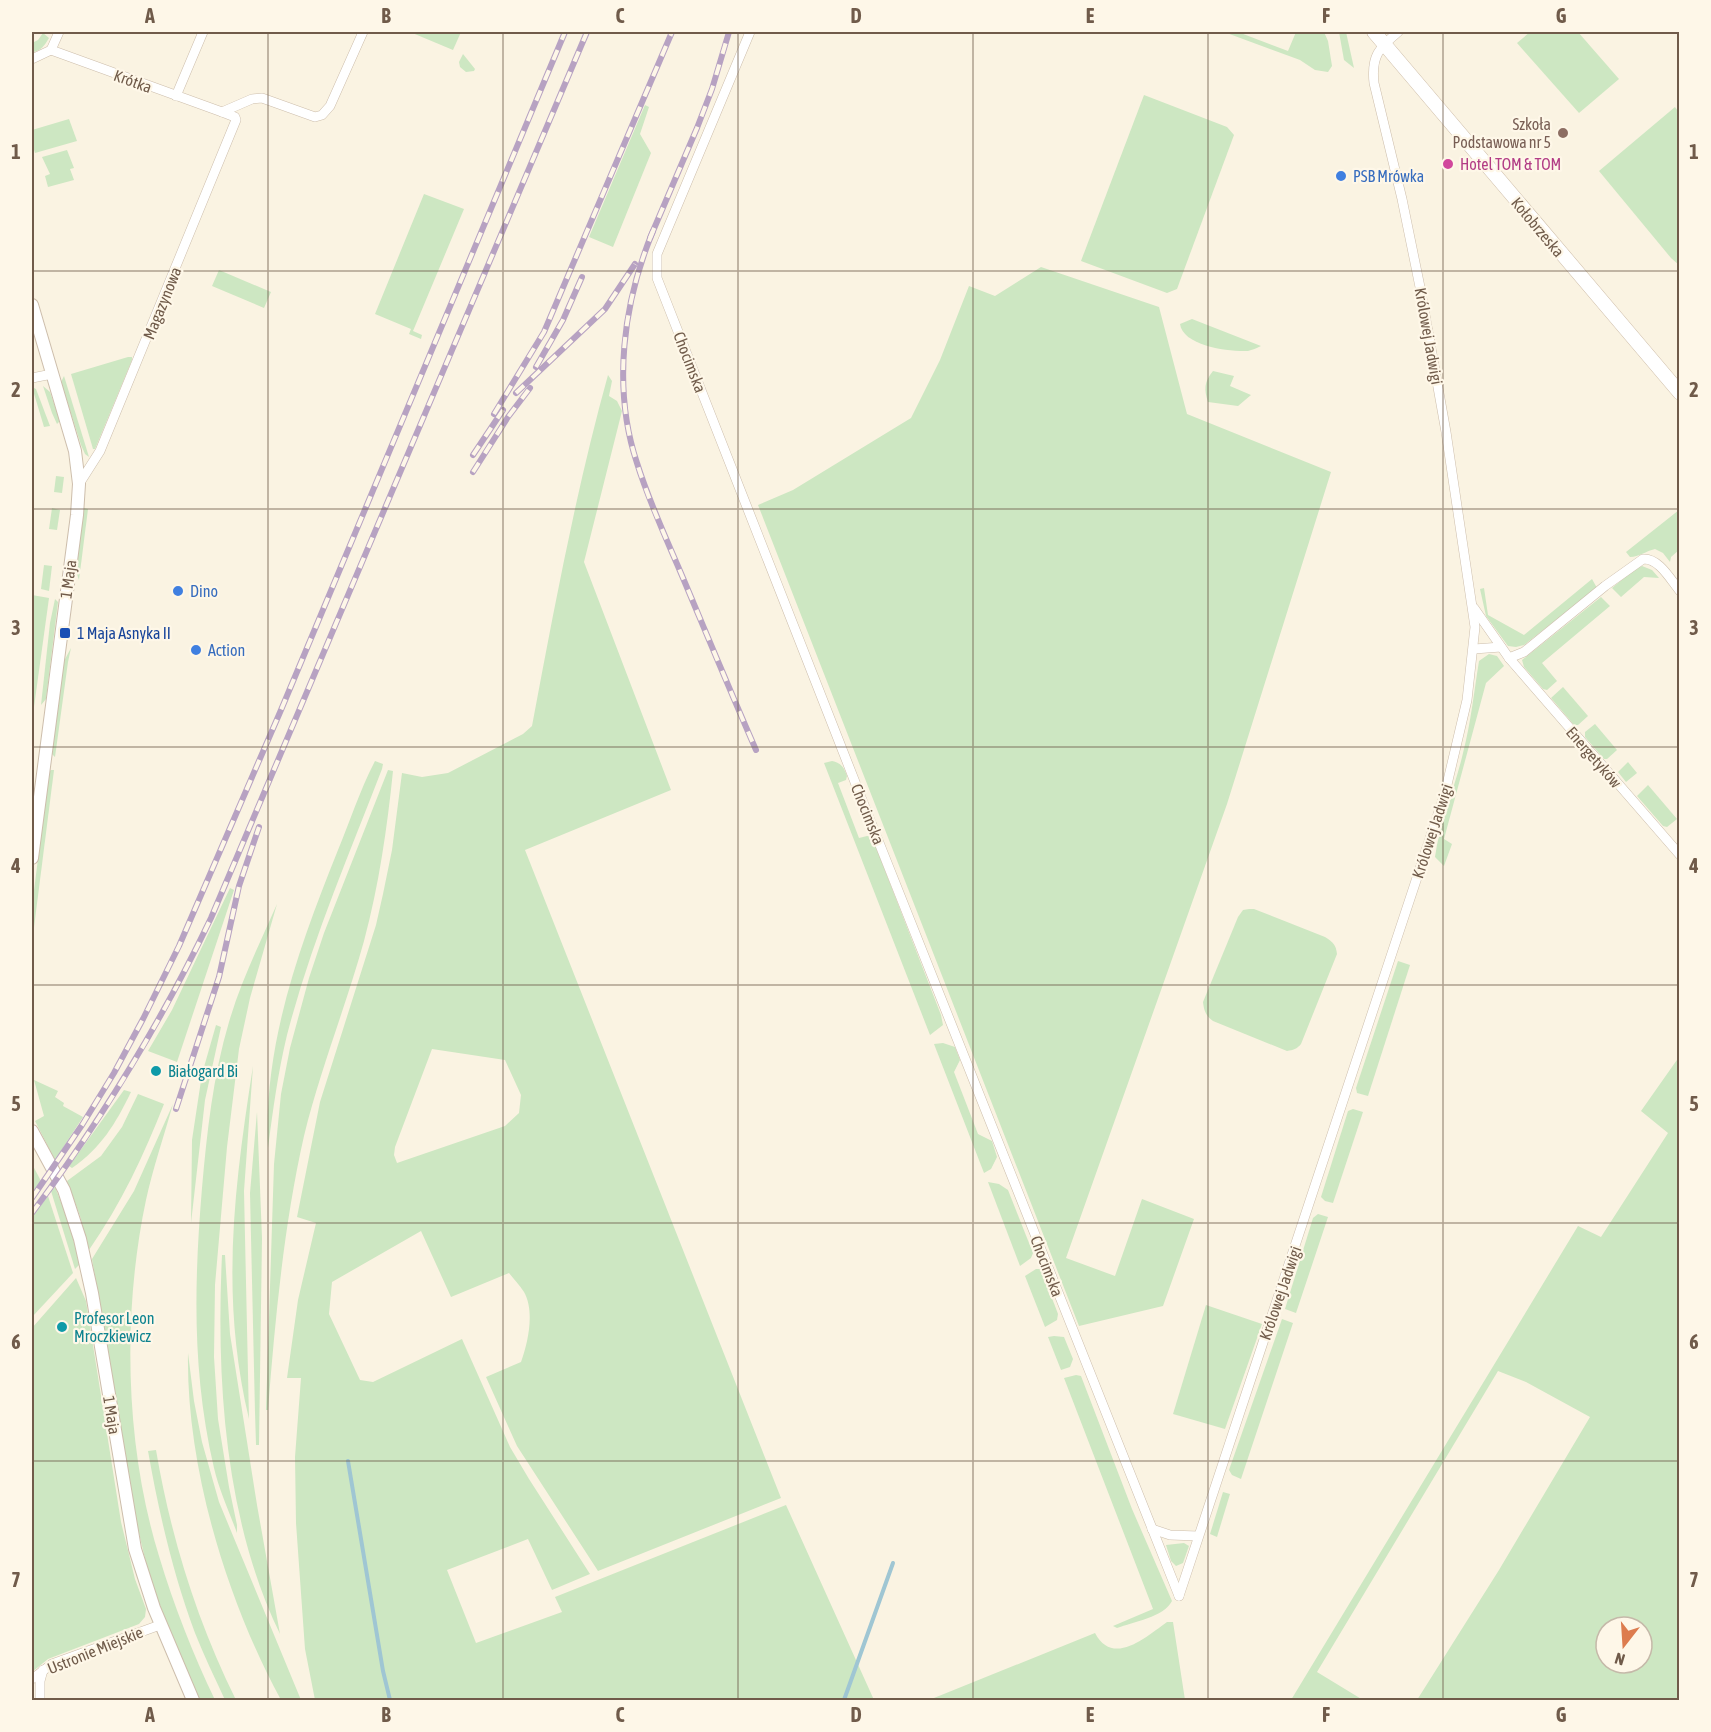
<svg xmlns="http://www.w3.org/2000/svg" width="1711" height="1732" font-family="'Asap Condensed',sans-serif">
<rect width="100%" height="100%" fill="#faf3e2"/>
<!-- green -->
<g fill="#cde7c2" fill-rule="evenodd">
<polygon points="410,32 461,32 453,50"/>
<polygon points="1224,32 1238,32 1288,51 1296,32 1324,32 1328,41 1332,66 1328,72 1315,70 1300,60"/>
<polygon points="1339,32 1346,32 1354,68 1344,60"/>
<polygon points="1530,32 1578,32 1619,79 1579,113 1517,43"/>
<path d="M43 33 49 38C45 45 40 52 32 52V43L38 40Z"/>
<polygon points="463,54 475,69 474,71 466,72 460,67 459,62"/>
<polygon points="1144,95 1227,127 1234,135 1177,289 1167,293 1081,261"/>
<polygon points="645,105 649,107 640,134 651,153 613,247 589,237"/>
<polygon points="1675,107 1680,114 1679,265 1671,258 1599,171"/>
<polygon points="69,119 77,141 35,153 32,143 32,130"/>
<polygon points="67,150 74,168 70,169 74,180 48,187 45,176 50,174 42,157"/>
<polygon points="424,194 464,209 413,331 422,335 421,339 409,334 411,329 375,314"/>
<polygon points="1041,267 1159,307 1187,414 1331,472 1227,804 1066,1258 1115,1276 1142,1199 1194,1219 1163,1306 1079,1326 758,505 793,490 911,418 940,360 969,286 995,296"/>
<polygon points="219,270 271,292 264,308 212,286"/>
<path d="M1192 319 1261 346C1257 348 1252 350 1248 351 1229 352 1183 346 1180 324Z"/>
<polygon points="128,357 132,357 132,360 95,449 93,449 71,374"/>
<path d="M1213 371 1234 376 1230 386 1251 395 1238 406 1208 402C1204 389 1204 382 1213 371Z"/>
<path d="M608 375 612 381 609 396 617 401 622 411 584 562 671 790 525 850 781 1498 598 1571 517 1446 486 1377 521 1362C528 1343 535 1311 524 1292 520 1286 514 1279 509 1273L451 1297 421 1231 332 1282 329 1314 360 1380 373 1382 462 1339 510 1447 529 1479 590 1574 552 1590 528 1539 447 1570 476 1643 562 1612 555 1597 786 1505 874 1700H315L305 1649 296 1523 295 1457 301 1378H287L298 1300 316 1223 297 1217 320 1102 376 925 383 894 392 850 402 773 422 777 448 773 523 734 532 726C554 609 576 490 608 375ZM432 1049 505 1060 521 1095 519 1113 505 1126 397 1163 394 1155 395 1147Z"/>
<polygon points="64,376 89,457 85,454 81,445 61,382"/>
<polygon points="43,386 50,392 60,421 57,424 52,413"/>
<polygon points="32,387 36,389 50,426 44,427"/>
<polygon points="56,476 64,477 62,493 54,492"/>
<polygon points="52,508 60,510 57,530 49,529"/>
<polygon points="84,508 88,509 79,580 76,571"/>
<path d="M1679 510V550L1671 557 1670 562 1663 553 1655 549C1646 551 1639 557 1630 557L1626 552Z"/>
<polygon points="44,565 52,566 49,591 41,589"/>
<polygon points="1642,566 1652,570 1659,578 1644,577 1621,597 1612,588 1636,568"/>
<polygon points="1592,579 1597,588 1524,645 1516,647 1508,646 1486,616 1480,589 1484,588 1488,615 1524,635"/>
<polygon points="32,595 49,598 34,707 32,706"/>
<polygon points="1601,597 1610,606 1542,663 1557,681 1547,690 1543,689 1524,667 1522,660"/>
<polygon points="55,599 58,602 46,699 41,705 50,623"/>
<polygon points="71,648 68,662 55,757 52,754 64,661"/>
<path d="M1489 654 1497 656 1504 666 1486 683 1444 839 1452 844 1444 866 1435 857C1440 821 1455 788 1463 753 1471 722 1474 692 1479 661Z"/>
<polygon points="1563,687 1588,716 1578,725 1574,725 1551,698"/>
<polygon points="1595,724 1617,750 1607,759 1604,759 1585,737 1585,732"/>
<path d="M375 761 383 764 382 769C348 857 311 943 287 1035 278 1072 273 1110 268 1148 263 1044 300 945 338 850 350 821 360 790 375 761Z"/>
<path d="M832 761C841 763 844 767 847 776L846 780 838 783 859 838 867 836 872 837 941 1015 943 1025 930 1035 824 763Z"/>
<polygon points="1628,762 1637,773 1626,782 1618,772"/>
<polygon points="51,770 54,770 32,943 32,906 49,772"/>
<path d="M388 770 393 771C387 829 379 885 364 941 346 1006 320 1070 304 1136 284 1224 275 1320 268 1410H266L274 1164 281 1094 290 1048 309 978 324 933Z"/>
<polygon points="1648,785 1677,819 1667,827 1663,826 1637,796"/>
<polygon points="230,888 234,890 177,1062 148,1051 172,1010"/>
<path d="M277 904 250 998 239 1049 227 1147 215 1285 214 1357 218 1419 229 1487 237 1525V1533C229 1511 219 1490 214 1468 192 1373 194 1284 202 1188 207 1132 213 1076 229 1022 241 981 260 943 277 904Z"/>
<path d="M1249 909H1254L1325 937C1333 942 1336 945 1337 954L1301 1044C1297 1049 1293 1050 1287 1051L1213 1021C1206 1016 1204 1011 1203 1002L1238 917 1243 910Z"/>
<polygon points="1398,961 1410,965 1368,1096 1357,1093 1356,1088"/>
<polygon points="216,1025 221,1027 205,1100 191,1223 192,1140 202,1074"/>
<polygon points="943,1043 955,1047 960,1060 954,1072 978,1134 992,1141 997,1157 991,1169 984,1173 934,1044"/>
<path d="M1679 1057V1700H1417L1499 1570 1590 1417 1526 1382 1498 1371 1317 1672 1363 1700H1291L1578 1226 1601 1237 1668 1133 1641 1111ZM1606 1627H1642V1663H1606Z"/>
<path d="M253 1066 244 1191 249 1419C220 1297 234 1188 253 1066Z"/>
<polygon points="34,1080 58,1091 55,1097 64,1103 63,1106 83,1117 55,1160 35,1121 44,1116"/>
<path d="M124 1090 131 1092C116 1123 101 1148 72 1168L69 1166Z"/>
<path d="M138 1094 164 1104C144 1155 121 1204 89 1250L80 1216 67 1181 101 1156 122 1127Z"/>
<path d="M173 1104C164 1136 153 1168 146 1200 122 1313 125 1446 159 1556 174 1606 193 1654 215 1700H200L166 1623 149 1575 136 1521 92 1259 134 1191Z"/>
<polygon points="1353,1109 1363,1112 1333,1203 1325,1201 1321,1197 1348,1111"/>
<polygon points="257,1112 262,1238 259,1445 256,1445 255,1412 250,1193"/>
<polygon points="32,1164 41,1181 32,1193"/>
<polygon points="988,1182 999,1184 1008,1190 1033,1253 1031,1258 1020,1266"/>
<polygon points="55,1187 68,1220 80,1264 75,1269 51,1191"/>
<polygon points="48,1196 73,1273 32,1317 32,1217"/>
<polygon points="1318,1214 1328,1217 1296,1313 1285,1309 1313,1218"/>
<path d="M222 1255H225L230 1334 257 1505 280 1634C225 1521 216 1380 222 1255Z"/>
<polygon points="1036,1269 1041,1269 1058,1314 1057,1320 1045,1327 1025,1276"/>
<polygon points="76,1278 86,1301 121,1522 135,1579 146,1609 145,1617 139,1624 48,1659 32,1672 32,1328"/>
<polygon points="1206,1305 1262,1324 1225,1429 1173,1414"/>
<polygon points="1282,1319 1293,1323 1241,1479 1232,1475 1229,1470"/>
<polygon points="1054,1336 1064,1337 1073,1359 1070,1367 1061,1370 1048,1337"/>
<path d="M188 1353 194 1401 202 1442 219 1502 301 1700H281C227 1601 186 1467 188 1353Z"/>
<path d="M1076 1375 1081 1376 1132 1509 1172 1601C1164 1617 1133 1622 1117 1628L1113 1626 1153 1609 1064 1378Z"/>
<path d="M156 1450C171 1538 197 1621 236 1700H225C215 1678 204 1656 195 1633 173 1574 159 1513 148 1451Z"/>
<polygon points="1223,1492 1230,1494 1217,1537 1210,1534"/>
<polygon points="1184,1543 1189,1546 1183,1563 1176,1566 1171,1561 1166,1545"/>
<path d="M1167 1622H1173L1185 1700H929L1095 1633C1113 1667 1146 1637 1167 1622Z"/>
</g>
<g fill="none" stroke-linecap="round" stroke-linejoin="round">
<!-- stream -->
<g stroke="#9fc6d3" stroke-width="4">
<polyline points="348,1461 383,1671 390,1700"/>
<polyline points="844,1700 893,1563"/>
</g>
<defs>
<g id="minor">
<path d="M750 32 657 254V278C829 718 1003 1158 1179 1596"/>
<polyline points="51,50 222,112 235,117 236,120 100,451 79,484"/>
<polyline points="51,50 59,32"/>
<polyline points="32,59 51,50"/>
<polyline points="176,96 203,32"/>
<polyline points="222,112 252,99 262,98 315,117 322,115 330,106 363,32"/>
<polyline points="32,378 52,374"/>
<polyline points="1474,608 1509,658 1680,855"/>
<polyline points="1474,649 1501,647"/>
<path d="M1509 658 1524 652 1605 586 1643 559C1659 558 1670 579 1680 591"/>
<polyline points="1152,1529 1170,1535 1198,1536"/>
<path d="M1179 1596 1445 793 1467 700 1475 627 1446 432 1420 287 1402 199 1374 83C1371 56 1379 48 1398 32"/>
<polyline points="32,1679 52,1664 160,1625"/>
<polyline points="40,1700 40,1681 43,1670"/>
</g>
<g id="tertiary">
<polyline points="32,305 75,451 79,484 77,515 32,858"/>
<polyline points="32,1131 64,1190 80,1239 92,1293 135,1549 154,1608 193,1700"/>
</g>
<polyline id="secondary" points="1374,32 1680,393"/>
</defs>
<!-- minor casing -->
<use href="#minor" stroke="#cdbeac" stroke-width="10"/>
<!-- tertiary casing -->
<use href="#tertiary" stroke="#cdbeac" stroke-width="14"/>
<!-- secondary casing -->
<use href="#secondary" stroke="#cfbeaa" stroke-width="15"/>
<!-- minor -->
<use href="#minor" stroke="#fff" stroke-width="9"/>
<!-- tertiary -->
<use href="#tertiary" stroke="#fff" stroke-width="12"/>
<!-- secondary -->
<use href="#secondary" stroke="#fff" stroke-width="14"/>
<defs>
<g id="rail">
<path d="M653 231C623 303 612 388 637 463 649 502 667 540 683 578 707 635 731 693 756 750"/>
<polyline points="650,238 697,128 712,89 729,32"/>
<polyline points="536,367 563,320 582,277"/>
<polyline points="516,393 605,309 635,264"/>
<polyline points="494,414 544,332 672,32"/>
<polyline points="473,455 503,410"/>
<polyline points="473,472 508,417 530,388"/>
<polyline points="176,1109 219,977 239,886 259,827"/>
<polyline points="32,1198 82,1125 114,1073 143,1019 179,946 281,710 565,32"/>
<path d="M32 1213C102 1119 160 1025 211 918L587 32"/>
</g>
</defs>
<!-- rail casing -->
<use href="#rail" stroke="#b7a2c2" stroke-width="6"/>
<!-- rail -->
<use href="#rail" stroke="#fef7e8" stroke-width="4" stroke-dasharray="11" stroke-linecap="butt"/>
</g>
<!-- grid -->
<path fill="none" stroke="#705b4a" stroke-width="1.5" stroke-opacity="0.55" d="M268 32V1700M503 32V1700M738 32V1700M973 32V1700M1208 32V1700M1443 32V1700M32 271H1680M32 509H1680M32 747H1680M32 985H1680M32 1223H1680M32 1461H1680"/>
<!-- markers -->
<circle fill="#8d6e63" stroke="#fef7e8" stroke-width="2" cx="1563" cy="133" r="6"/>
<circle fill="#d1479c" stroke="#fef7e8" stroke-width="2" cx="1448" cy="164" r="6"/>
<g fill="#3f7fe0" stroke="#fef7e8" stroke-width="2">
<circle cx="1341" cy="176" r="6"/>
<circle cx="178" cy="591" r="6"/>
<circle cx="196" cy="650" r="6"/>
</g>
<rect fill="#1a4fb4" stroke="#fef7e8" stroke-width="2" x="59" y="627" width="12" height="12" rx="3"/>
<g fill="#0f9aa8" stroke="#fef7e8" stroke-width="2">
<circle cx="156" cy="1071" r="6"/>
<circle cx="62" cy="1327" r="6"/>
</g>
<g text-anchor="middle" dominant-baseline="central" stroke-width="4.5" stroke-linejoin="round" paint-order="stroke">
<!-- street labels -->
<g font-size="16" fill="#705b4a" stroke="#fef7e8">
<text transform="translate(133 81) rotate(20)">Krótka</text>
<text transform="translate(1538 227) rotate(50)">Kołobrzeska</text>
<text transform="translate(162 303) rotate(-68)">Magazynowa</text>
<text transform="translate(1429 336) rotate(80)">Królowej Jadwigi</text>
<text transform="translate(690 362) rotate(69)">Chocimska</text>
<text transform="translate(68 579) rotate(-82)">1 Maja</text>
<text transform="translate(1594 757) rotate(49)">Energetyków</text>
<text transform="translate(868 814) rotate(68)">Chocimska</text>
<text transform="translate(1432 831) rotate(-72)">Królowej Jadwigi</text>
<text transform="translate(1047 1266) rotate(69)">Chocimska</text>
<text transform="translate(1280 1293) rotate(-71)">Królowej Jadwigi</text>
<text transform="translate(112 1415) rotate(81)">1 Maja</text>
<text transform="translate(95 1650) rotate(-22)">Ustronie Miejskie</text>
</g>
<!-- education labels -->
<g font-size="16" fill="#785e54" stroke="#fef7e8" text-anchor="end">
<text x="1551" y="124">Szkoła<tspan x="1551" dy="18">Podstawowa nr 5</tspan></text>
</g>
<!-- hotel labels -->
<g font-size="16" fill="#b23c85" stroke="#fef7e8" text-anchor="start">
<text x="1460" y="164">Hotel TOM &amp; TOM</text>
</g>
<!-- shop labels -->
<g font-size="16" fill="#366cbe" stroke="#fef7e8" text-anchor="start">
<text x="1353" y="176">PSB Mrówka</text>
<text x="190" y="591">Dino</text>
<text x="208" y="650">Action</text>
</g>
<!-- transit labels -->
<g font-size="16" fill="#164399" stroke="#fef7e8" text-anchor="start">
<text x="77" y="633">1 Maja Asnyka II</text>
</g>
<!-- culture labels -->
<g font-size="16" fill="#0d838f" stroke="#fef7e8" text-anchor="start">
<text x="168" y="1071">Białogard Bi</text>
<text x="74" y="1318">Profesor Leon<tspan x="74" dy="18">Mroczkiewicz</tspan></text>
</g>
</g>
<!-- border -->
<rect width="1711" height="1732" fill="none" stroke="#fef7e8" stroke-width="66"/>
<!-- north arrow -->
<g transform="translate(1624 1645) rotate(197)"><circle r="28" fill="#fef7e8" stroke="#c5b9a9" stroke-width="1.5"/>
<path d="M0-4.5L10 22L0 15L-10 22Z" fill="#dd7c4e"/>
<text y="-9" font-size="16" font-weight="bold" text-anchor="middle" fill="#705b4a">N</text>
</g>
<rect x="33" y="33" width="1645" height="1666" fill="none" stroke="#705b4a" stroke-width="2"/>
<g font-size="20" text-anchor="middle" font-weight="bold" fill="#705b4a">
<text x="150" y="23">A</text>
<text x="386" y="23">B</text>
<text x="620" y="23">C</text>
<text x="856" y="23">D</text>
<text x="1090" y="23">E</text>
<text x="1326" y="23">F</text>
<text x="1561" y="23">G</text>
<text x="16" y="159">1</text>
<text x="1694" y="159">1</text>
<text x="16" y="397">2</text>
<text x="1694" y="397">2</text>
<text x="16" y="635">3</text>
<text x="1694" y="635">3</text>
<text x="16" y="873">4</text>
<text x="1694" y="873">4</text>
<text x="16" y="1111">5</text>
<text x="1694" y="1111">5</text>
<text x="16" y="1349">6</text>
<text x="1694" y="1349">6</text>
<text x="16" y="1587">7</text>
<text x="1694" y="1587">7</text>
<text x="150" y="1722">A</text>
<text x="386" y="1722">B</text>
<text x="620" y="1722">C</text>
<text x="856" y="1722">D</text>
<text x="1090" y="1722">E</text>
<text x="1326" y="1722">F</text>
<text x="1561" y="1722">G</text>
</g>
</svg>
